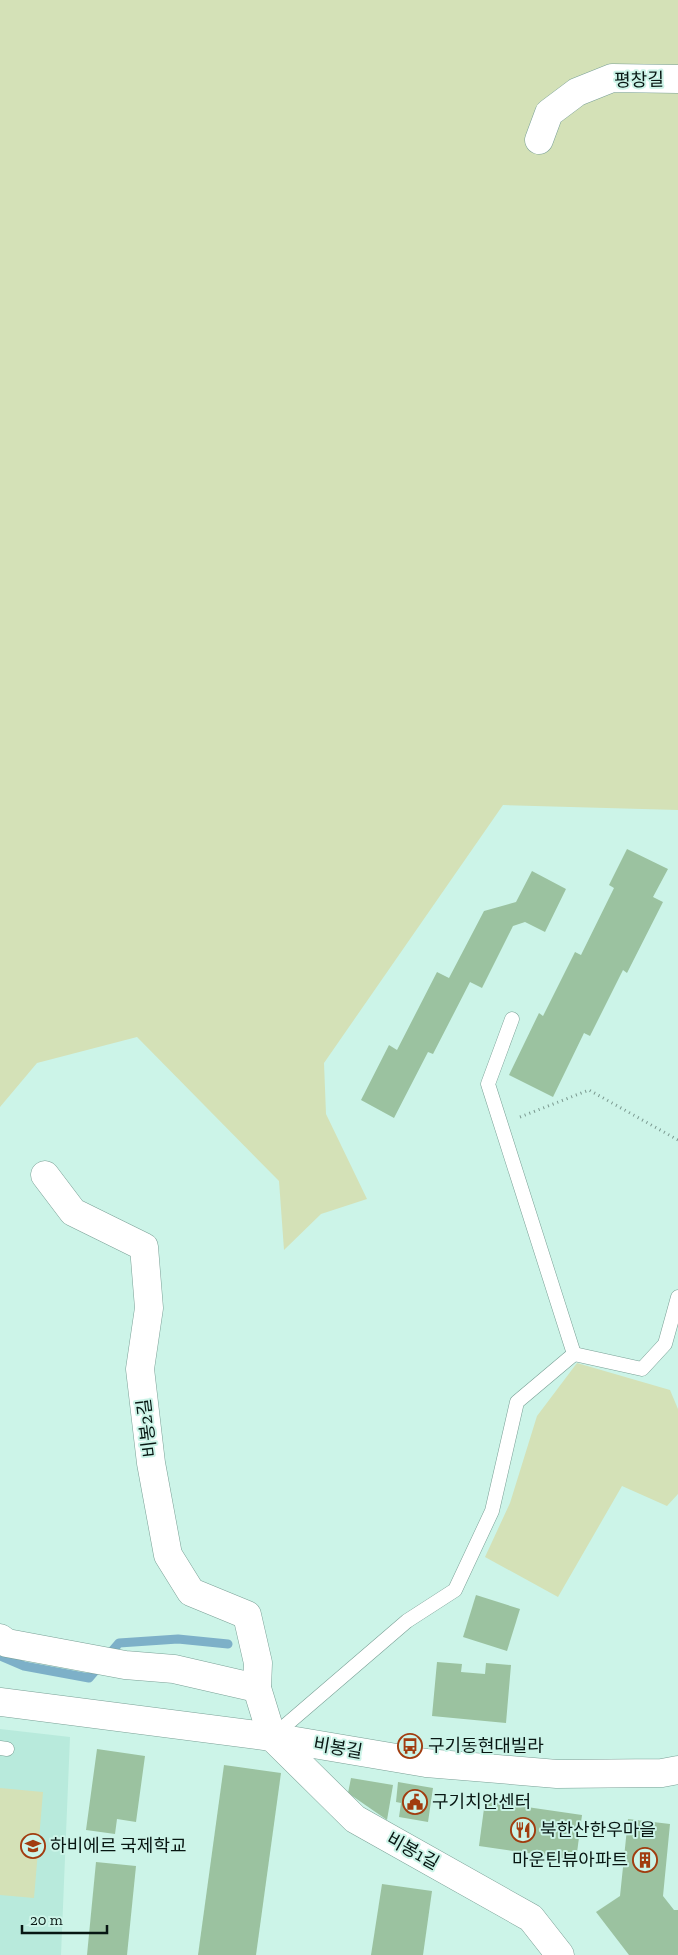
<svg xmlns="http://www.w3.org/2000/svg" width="678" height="1955" font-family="'Zilla Slab','Noto Sans KR',serif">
<rect width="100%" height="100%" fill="#ccf4e8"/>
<!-- built -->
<polygon fill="#b8eadc" points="0,1729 70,1737 61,1955 0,1955"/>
<!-- green -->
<g fill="#d4e1b7">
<polygon points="0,0 678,0 678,810 503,805 324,1063 326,1114 367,1199 321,1214 284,1250 279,1181 137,1037 37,1063 0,1107"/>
<polygon points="577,1363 670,1390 678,1409 678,1494 667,1506 622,1486 558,1597 485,1557 510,1503 537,1416"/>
<polygon points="0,1788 43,1792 34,1898 0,1895"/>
</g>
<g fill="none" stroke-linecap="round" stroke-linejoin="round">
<!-- stream -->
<polyline stroke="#7db0c8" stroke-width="9" points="0,1656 24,1666 89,1678 119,1643 178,1639 228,1644"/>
</g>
<!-- building -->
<g fill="#9bc2a0">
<polygon points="627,849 668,869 653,897 663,902 627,973 623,970 590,1036 584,1033 553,1097 509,1075 539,1013 543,1016 575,952 581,955 614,888 609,885"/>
<polygon points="532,871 566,889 545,932 525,922 513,926 482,988 470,982 433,1054 428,1052 394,1118 361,1100 389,1045 397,1050 437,972 449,978 484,911 516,902"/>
<polygon points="476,1595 520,1609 507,1651 463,1637"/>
<polygon points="437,1662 462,1664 461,1672 485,1674 486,1663 511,1665 506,1723 432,1716"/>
<polygon points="97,1749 145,1756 136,1822 117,1819 115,1834 86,1830"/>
<polygon points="224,1765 281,1773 256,1955 198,1955"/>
<polygon points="351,1778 393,1785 387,1820 348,1793"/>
<polygon points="398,1782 433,1788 428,1822 399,1817 401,1803 396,1802"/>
<polygon points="485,1801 582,1815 576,1860 479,1846"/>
<polygon points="628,1819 670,1824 663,1896 674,1910 678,1910 678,1955 629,1955 596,1912 620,1896"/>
<polygon points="96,1862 136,1866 127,1955 87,1955"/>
<polygon points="382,1884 432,1891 423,1955 371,1955"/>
</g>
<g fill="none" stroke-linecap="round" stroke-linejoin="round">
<defs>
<g id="lane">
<polyline points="512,1019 488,1084 574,1354"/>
<polyline points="574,1354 642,1369 665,1344 678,1297"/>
<polyline points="272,1737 407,1621 455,1590 492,1511 517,1402 574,1354"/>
<polyline points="0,1748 7,1749"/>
</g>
<g id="street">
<polyline points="539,140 549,113 577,92 612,78 678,79"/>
<polyline points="45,1175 73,1212 144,1247 149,1308 140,1369 151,1463 168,1555 191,1592 247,1615 258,1663 257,1688 272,1737 355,1819 531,1918 560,1955"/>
<polyline points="0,1638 7,1643 125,1665 174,1669 257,1688"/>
<polyline points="0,1702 272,1737 426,1763 557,1774 662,1773 678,1770"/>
</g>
</defs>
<!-- lane casing -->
<use href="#lane" stroke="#7aa096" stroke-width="15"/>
<!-- street casing -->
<use href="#street" stroke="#7aa096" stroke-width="29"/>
<!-- path -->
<polyline stroke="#7a988f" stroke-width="3" stroke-dasharray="1 4" stroke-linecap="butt" points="520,1117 589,1090 678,1140"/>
<!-- lane -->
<use href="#lane" stroke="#fff" stroke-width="14"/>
<!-- street -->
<use href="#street" stroke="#fff" stroke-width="28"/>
</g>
<!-- icons -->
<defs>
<symbol id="bus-ring" viewBox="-11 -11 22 22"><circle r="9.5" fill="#ccf4e8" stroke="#a13c0f" stroke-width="1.5"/><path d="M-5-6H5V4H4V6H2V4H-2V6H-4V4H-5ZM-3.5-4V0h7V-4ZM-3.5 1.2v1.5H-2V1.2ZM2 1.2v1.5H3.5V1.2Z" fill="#a13c0f"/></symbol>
<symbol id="civic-ring" viewBox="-11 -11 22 22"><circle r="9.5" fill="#ccf4e8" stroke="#a13c0f" stroke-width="1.5"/><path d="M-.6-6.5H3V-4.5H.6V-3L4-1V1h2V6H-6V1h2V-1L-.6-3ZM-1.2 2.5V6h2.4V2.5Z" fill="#a13c0f"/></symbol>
<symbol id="restaurant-ring" viewBox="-11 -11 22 22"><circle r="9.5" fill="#ccf4e8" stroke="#a13c0f" stroke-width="1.5"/><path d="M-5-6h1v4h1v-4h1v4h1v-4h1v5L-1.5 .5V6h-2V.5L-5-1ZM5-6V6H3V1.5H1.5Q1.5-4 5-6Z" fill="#a13c0f"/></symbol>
<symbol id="school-ring" viewBox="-11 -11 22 22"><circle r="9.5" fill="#ccf4e8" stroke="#a13c0f" stroke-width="1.5"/><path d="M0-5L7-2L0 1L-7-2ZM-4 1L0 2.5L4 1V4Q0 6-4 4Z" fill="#a13c0f"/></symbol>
<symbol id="building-ring" viewBox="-11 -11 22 22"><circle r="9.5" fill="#ccf4e8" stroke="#a13c0f" stroke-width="1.5"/><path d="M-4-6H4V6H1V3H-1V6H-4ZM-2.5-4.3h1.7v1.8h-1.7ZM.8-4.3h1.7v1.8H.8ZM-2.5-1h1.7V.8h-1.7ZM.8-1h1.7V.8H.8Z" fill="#a13c0f"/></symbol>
</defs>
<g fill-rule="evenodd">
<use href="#bus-ring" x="396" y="1732" width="28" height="28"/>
<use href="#civic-ring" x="401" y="1788" width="28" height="28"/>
<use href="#restaurant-ring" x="509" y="1816" width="28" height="28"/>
<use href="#school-ring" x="19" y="1832" width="28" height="28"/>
<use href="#building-ring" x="631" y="1846" width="28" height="28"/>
</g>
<g text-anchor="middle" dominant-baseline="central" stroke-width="4" stroke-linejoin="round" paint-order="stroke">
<!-- street labels -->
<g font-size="18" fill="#081713" stroke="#ccf4e8">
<text transform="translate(639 80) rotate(-1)">평창길</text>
<text transform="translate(147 1428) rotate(-97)">비봉2길</text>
<text transform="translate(338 1748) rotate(10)">비봉길</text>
<text transform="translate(413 1851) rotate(29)">비봉1길</text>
</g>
<!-- poi labels -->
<g font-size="18" fill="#081713" stroke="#ccf4e8" text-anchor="start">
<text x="428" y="1746">구기동현대빌라</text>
<text x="432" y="1802">구기치안센터</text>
<text x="540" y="1830">북한산한우마을</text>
<text x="50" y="1846">하비에르 국제학교</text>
<text x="628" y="1860" text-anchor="end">마운틴뷰아파트</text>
</g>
</g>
<!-- scale -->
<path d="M22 1925v8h85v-8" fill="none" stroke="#081713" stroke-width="2.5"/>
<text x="30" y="1925" font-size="15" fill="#081713" stroke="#ccf4e8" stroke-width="4" paint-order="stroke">20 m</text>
</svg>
